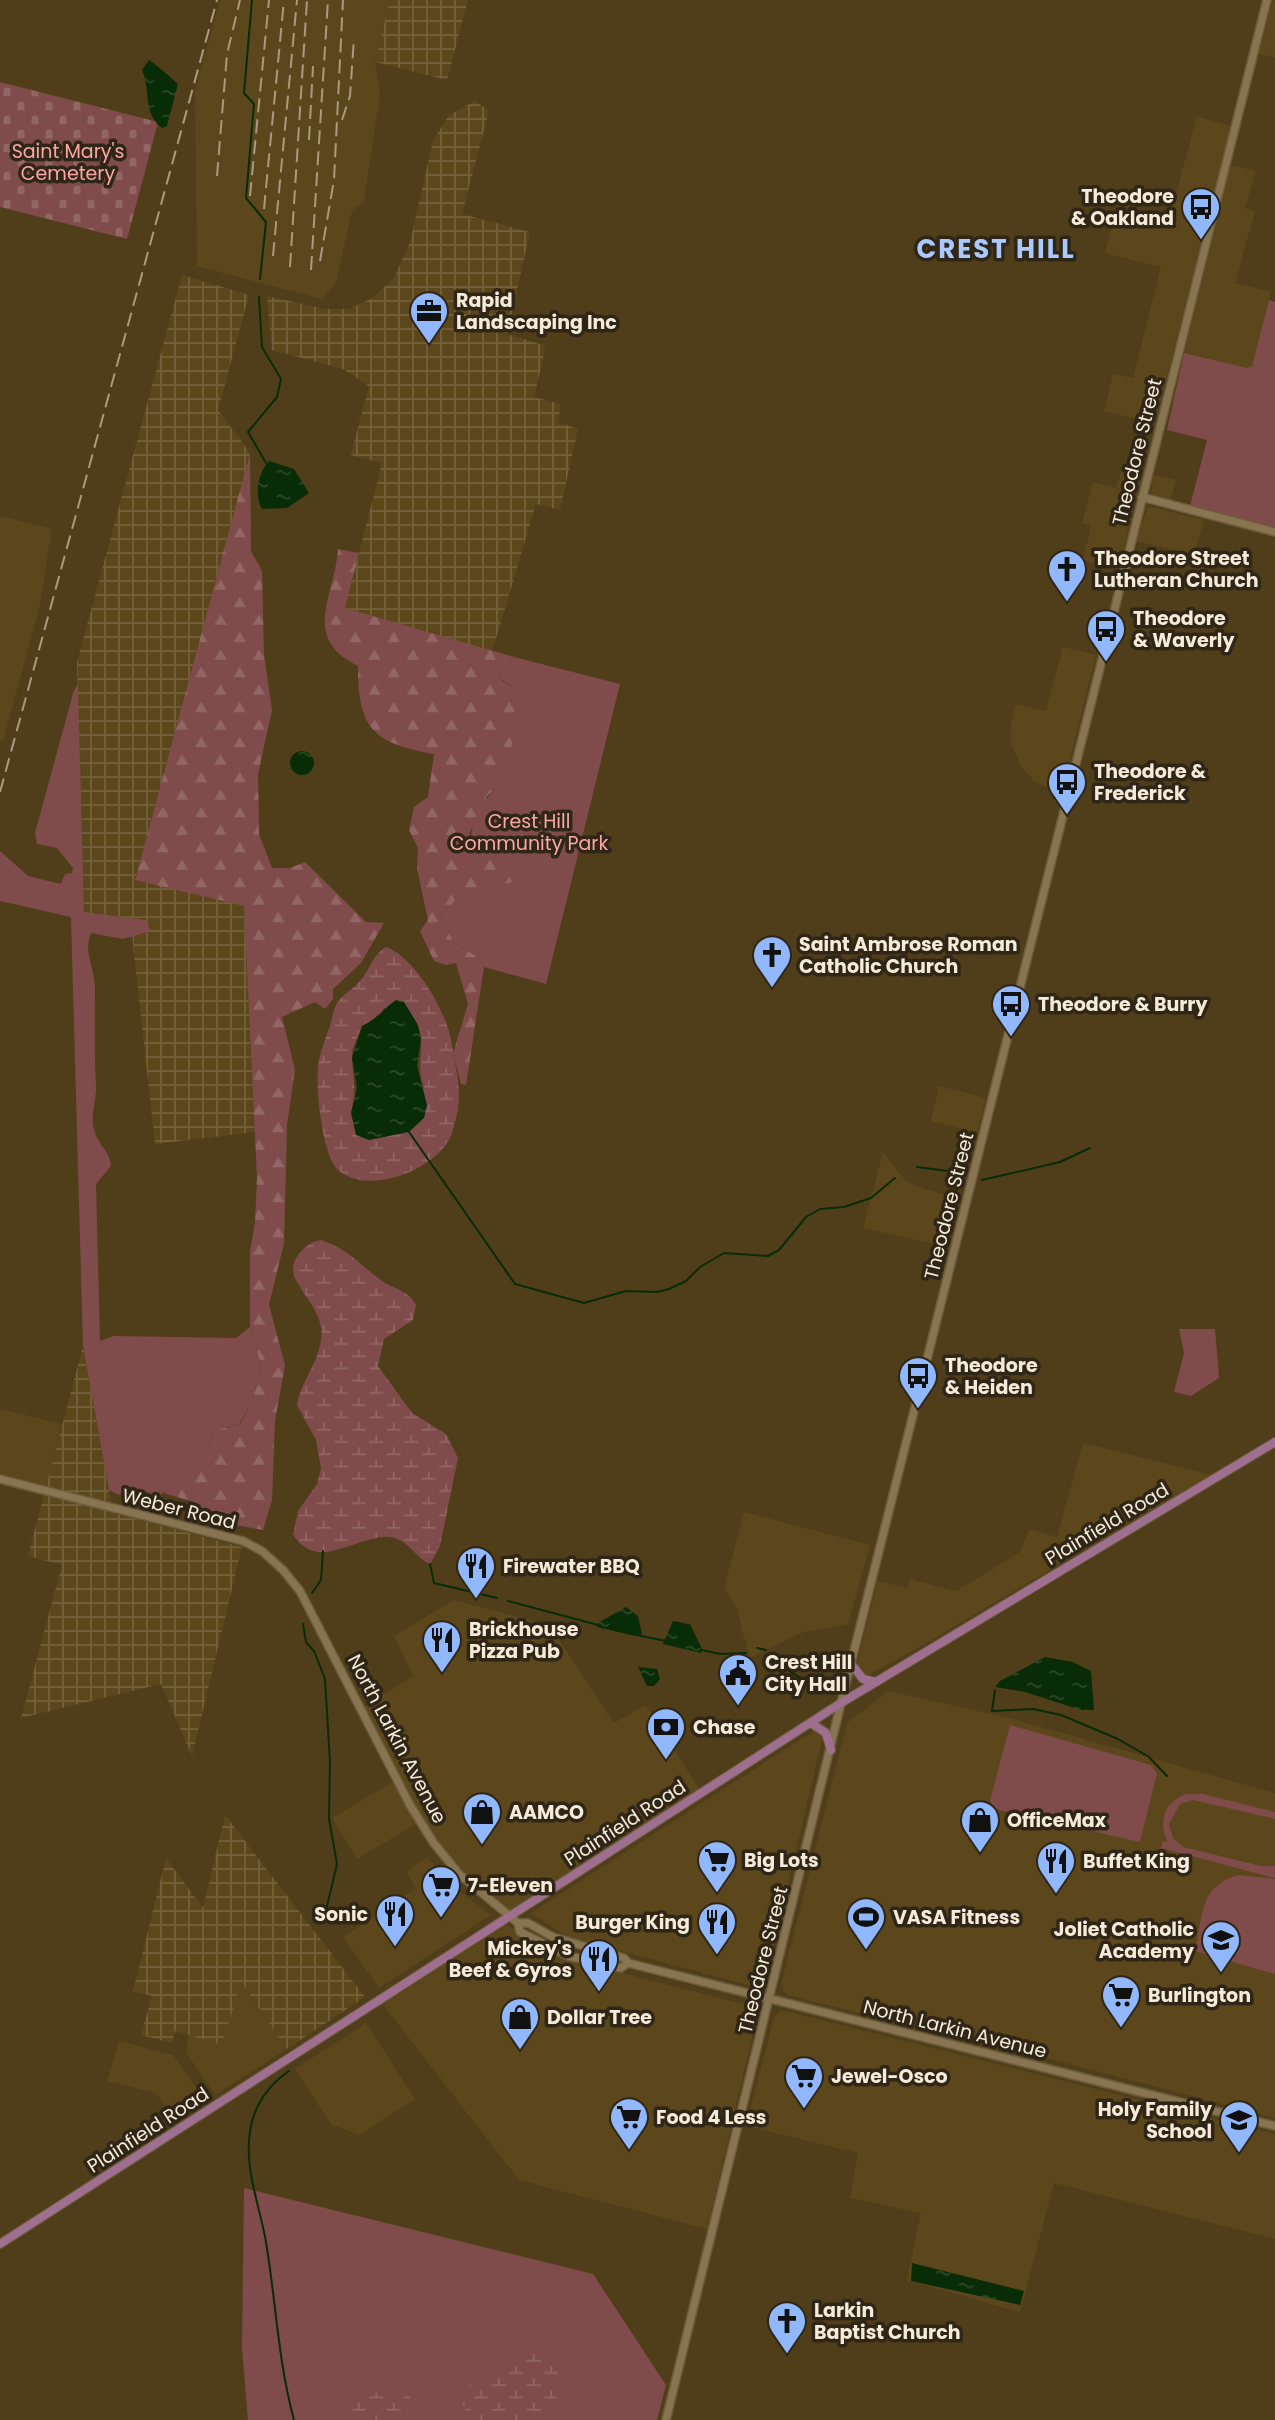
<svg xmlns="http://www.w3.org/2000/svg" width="1275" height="2420" font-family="Poppins,sans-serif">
<defs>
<pattern id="industrial-grid" width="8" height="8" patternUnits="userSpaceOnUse" patternTransform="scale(1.75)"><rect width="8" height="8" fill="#5c461b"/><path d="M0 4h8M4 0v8" fill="none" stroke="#74613b"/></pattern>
<pattern id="forest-firs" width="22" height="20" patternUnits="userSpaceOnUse" patternTransform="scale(1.75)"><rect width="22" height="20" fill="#7f4c4b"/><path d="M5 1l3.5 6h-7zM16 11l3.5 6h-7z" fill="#926664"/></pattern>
<pattern id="wetland-marsh" width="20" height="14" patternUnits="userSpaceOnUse" patternTransform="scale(1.75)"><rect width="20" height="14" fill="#7f4c4b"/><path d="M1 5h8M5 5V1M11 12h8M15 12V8" fill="none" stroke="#926664"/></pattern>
<pattern id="cemetery-stones" width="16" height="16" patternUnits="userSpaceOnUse" patternTransform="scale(1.75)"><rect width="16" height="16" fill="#7f4c4b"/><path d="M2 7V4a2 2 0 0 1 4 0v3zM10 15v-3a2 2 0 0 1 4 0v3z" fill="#926664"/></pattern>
<pattern id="water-ripples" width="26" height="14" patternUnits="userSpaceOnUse" patternTransform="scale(1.75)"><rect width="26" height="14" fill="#082c05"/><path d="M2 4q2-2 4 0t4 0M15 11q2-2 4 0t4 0" fill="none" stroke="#2d4b29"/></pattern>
</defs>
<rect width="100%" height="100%" fill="#503e1b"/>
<!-- built -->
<g fill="#5c461b">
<polygon points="220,0 390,0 375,62 380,95 364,201 352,211 336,283 321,299 197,266 195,91"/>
<polygon points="1273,0 1275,0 1275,58 1259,54"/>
<polygon points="1197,116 1231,126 1155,423 1104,411 1113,374 1133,378 1161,267 1105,253 1115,214 1167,227"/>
<polygon points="1231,165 1256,171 1245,208 1255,211 1235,283 1271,292 1252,366 1247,368 1184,353"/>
<polygon points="1123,466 1143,471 1118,570 1083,560 1091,526 1082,523 1093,482 1116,488"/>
<polygon points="1153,475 1176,480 1170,502 1151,496"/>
<polygon points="1148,506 1204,520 1194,555 1136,541"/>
<polygon points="0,516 52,529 39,609 3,741 0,740"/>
<polygon points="1063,647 1096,655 1063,787 1054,791 1034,781 1021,766 1011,744 1011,726 1016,704 1046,711"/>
<polygon points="939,1086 986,1098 977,1133 931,1121"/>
<polygon points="883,1152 904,1179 913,1185 957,1199 948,1247 863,1228"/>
<polygon points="0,1409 62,1424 46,1490 0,1478"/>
<polygon points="1083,1443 1211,1475 926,1643 865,1677 854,1675 878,1581 907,1588 910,1579 956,1591 1020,1552 1029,1529 1057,1537"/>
<polygon points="744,1512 870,1545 848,1624 800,1633 750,1658 736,1606 724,1588"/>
<polygon points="454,1600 553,1626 552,1629 614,1723 646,1705 701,1792 510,1913 467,1879 419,1817 363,1708 413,1676 394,1636"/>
<polygon points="888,1691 1005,1717 1275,1793 1275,2118 993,2044 967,2040 790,1996 783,1991 782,1981 847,1723"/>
<polygon points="826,1723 763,1989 568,1937 531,1913"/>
<polygon points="396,1780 419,1822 357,1859 332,1818"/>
<polygon points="427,1857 454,1887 491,1915 379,1988 343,1937 416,1888 406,1872"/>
<polygon points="503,1923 564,1958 759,2008 707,2229 519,2180 380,2001"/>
<polygon points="240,1981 287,2049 215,2095 186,2052 189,2035 222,2044"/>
<polygon points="785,2011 1275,2134 1275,2239 1054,2183 1020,2312 907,2280 921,2213 850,2198 858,2153 746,2126 774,2018 779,2012"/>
<polygon points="366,2023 415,2099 359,2135 331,2124 295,2069"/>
<polygon points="119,2041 173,2055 206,2102 176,2121 156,2093 107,2081"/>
</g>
<!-- industrial -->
<g fill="url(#industrial-grid)">
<polygon points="390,0 468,0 447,80 375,62"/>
<polygon points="475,101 489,111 462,214 530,232 507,334 546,346 534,397 561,404 558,422 578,429 560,510 536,504 492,652 345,608 382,463 351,455 369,386 343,369 272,350 267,296 325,309 348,309 371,299 394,278 410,242 433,141 449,115"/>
<polygon points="182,275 249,295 218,410 250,453 135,879 244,906 255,1132 155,1144 132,935 151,930 145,920 84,912 77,662"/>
<polygon points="83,1346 113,1513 242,1547 192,1756 161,1684 21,1718 62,1565 28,1556"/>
<polygon points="225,1815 365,1997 287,2049 241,1982 222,2045 175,2031 172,2043 141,2035 152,1996 133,1991 166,1858 203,1908"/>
</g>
<!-- green -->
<g fill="#7f4c4b">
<polygon points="1269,300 1275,302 1275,529 1190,506 1207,440 1167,430 1184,353 1247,368 1252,366"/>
<path d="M514 657 620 684 546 984 484 967 475 955 454 943 440 915 471 884C469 846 466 813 499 786L519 691 502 680 499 675 501 666Z"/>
<path d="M78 685 84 912 146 920 151 931 123 939 91 933C83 952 94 966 95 986 95 1019 94 1052 96 1084 97 1101 89 1116 95 1133 99 1146 110 1151 111 1166L96 1184 100 1341 114 1336 236 1338 250 1327 261 1365 252 1402 239 1424 213 1431 206 1453C188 1464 172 1489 158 1496L130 1486 119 1495 109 1490 83 1346 71 917 0 901V851L28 876 61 884 65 874 72 873 73 868 57 848 37 844 35 833 74 690Z"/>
<polygon points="1179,1329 1215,1329 1219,1378 1191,1396 1174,1392 1184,1353"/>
<polygon points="1010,1725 1151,1765 1157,1773 1140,1842 995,1809 990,1801"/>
<path d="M1187 1794H1203L1275 1812V1819L1193 1800 1180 1804 1169 1824 1173 1838 1183 1847 1261 1866H1275V1878L1161 1848 1163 1841 1168 1842C1157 1821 1165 1801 1187 1794Z"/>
<path d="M1239 1875 1275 1879V1974L1195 1951C1203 1916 1199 1885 1239 1875Z"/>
<polygon points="244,2188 593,2274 666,2385 657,2420 248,2420 242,2348"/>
</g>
<!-- forest -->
<g fill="url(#forest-firs)">
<polygon points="250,453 251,551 262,571 264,654 272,710 258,774 259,834 272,868 290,868 305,862 366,922 384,923 361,963 333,989 333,999 325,1009 315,1002 282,1017 295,1070 287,1125 284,1243 269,1305 285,1365 275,1421 272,1500 263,1530 199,1518 194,1502 164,1493 189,1464 206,1453 213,1431 240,1424 252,1402 261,1365 250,1327 250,1251 255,1223 257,1177 244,906 135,880"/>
<path d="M338 549 359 553 345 608 514 657 502 666 499 675 502 681 519 691 522 707 504 775 499 786 487 796 469 834 476 841 489 843 516 875 510 883 467 889 440 915 454 943 475 955 484 967 466 1085 461 1084 453 1053 468 1004 456 963 446 965 434 961 420 931 428 920 417 868 418 848 409 830 414 807 428 797 434 754C373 743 358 729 358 666 300 637 335 597 338 549Z"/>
</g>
<!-- wetland -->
<g fill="url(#wetland-marsh)" fill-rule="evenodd">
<path d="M386 947C416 958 448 1014 452 1045 458 1083 464 1094 452 1133 440 1169 368 1197 338 1170 322 1155 316 1090 318 1068 319 1053 327 1036 331 1022 333 1016 334 1006 338 1002 345 992 357 987 364 976 371 965 375 953 386 947ZM384 1008 410 1013C414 1021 420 1029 421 1039 422 1058 417 1069 424 1088L351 1113C357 1087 353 1082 352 1058 351 1048 359 1035 362 1026L378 1019Z"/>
<path d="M321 1240C351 1250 362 1268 385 1283 398 1290 409 1292 416 1305L413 1320 384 1339 378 1366 412 1413 446 1434 458 1458 440 1546 430 1564C414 1557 409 1539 389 1537 360 1534 316 1574 293 1534L298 1511 317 1484 321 1468 316 1440 297 1405C301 1382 318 1363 321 1340 325 1315 305 1299 295 1278 287 1261 306 1242 321 1240Z"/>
<path d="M537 2352 559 2357C565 2369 560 2398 550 2408 544 2413 541 2412 538 2420H472L462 2403 469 2385 526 2353Z"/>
<polygon points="385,2386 402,2389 410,2395 408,2420 345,2420 357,2403"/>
</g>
<!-- cemetery -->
<polygon fill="url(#cemetery-stones)" points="0,82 158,122 127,239 0,207"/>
<!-- water -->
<g fill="url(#water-ripples)">
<path d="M149 60C152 61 175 81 178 84L167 126 162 128C142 112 151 90 142 70Z"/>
<path d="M269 461 294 469 309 493 287 508 262 509C254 495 258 473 269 461Z"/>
<circle cx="302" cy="763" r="12"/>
<path d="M396 1000 404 1002 418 1025 421 1038 417 1066 427 1105 424 1118 409 1132 369 1140 356 1135 351 1113 357 1088 352 1058 362 1026C377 1019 383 1009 396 1000Z"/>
<polygon points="626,1607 638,1616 642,1634 635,1636 597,1627 596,1624"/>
<polygon points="673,1621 690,1624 702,1649 701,1653 663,1644"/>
<polygon points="1045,1657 1073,1662 1091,1671 1094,1710 1081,1710 1025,1692 995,1687 1000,1681"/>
<polygon points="638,1667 657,1669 660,1679 654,1686 647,1686"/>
<polygon points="912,2263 1024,2291 1020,2305 911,2281"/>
</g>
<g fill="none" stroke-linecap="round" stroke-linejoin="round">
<!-- stream -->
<g stroke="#082c05" stroke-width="2">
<polyline points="252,0 244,93 254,104 246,198 266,222 260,279"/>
<polyline points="259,297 262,347 281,379 277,397 248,432 266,463"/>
<polyline points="409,1132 515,1284 584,1303 626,1291 657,1292 669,1289 686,1281 700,1267 724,1253 768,1256 779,1250 806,1217 820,1209 844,1207 871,1198 895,1178"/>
<polyline points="917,1167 955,1172"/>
<polyline points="982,1180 1060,1162 1090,1148"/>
<polyline points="430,1564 434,1583 497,1598"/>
<polyline points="312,1593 321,1580 323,1551"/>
<polyline points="508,1601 598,1625"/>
<polyline points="303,1624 306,1642 314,1651 325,1679 330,1762 329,1819 337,1864 323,1923"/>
<polyline points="637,1635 666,1641"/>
<polyline points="757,1648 766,1650"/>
<polyline points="702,1650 720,1654 746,1653"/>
<polyline points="777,1664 827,1693"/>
<polyline points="995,1690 992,1711 1033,1709 1061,1715 1118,1739 1149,1757 1167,1776"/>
<path d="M289 2071C268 2085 253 2107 250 2132 244 2168 260 2207 266 2242 276 2302 278 2361 294 2420"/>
</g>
<defs>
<g id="secondary">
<polyline points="1142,497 1275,532"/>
<polyline points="0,1479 243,1541 262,1551 283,1570 300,1591 410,1805 433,1842 459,1874 518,1923 520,1932 568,1956 621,1968 628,1963"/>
<polyline points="518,1923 528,1923 553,1937 624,1958 628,1963 1275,2126"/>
<polyline points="666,2420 841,1703 1267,0"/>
</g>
<g id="primary">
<polyline points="851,1664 863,1679 876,1682"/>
<polyline points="811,1723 826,1733 831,1750"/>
<polyline points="0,2244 841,1703 1275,1442"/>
</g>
</defs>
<!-- secondary casing -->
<use href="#secondary" stroke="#6b5c3c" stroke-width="10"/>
<!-- primary casing -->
<use href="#primary" stroke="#6b5c3c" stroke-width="10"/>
<!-- secondary -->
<use href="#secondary" stroke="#887451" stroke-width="7"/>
<!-- primary -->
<use href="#primary" stroke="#9e6f8f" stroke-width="8"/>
<!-- rail -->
<g stroke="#a99a80" stroke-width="2" stroke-dasharray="14 7" stroke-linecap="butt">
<polyline points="342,120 350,96 354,38"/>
<polyline points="309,140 313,66"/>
<polyline points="217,176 227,54 240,0"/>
<polyline points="250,196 269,0"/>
<polyline points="264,209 284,0"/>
<polyline points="273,256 297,0"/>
<polyline points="320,261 334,180 343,0"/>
<polyline points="290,267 307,0"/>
<polyline points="311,270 328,0"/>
<polyline points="0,792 217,0"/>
</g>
</g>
<!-- icons -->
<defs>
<symbol id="bus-pin" viewBox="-11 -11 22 30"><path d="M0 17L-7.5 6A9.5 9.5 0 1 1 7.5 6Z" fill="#91b8fd" stroke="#2f2617"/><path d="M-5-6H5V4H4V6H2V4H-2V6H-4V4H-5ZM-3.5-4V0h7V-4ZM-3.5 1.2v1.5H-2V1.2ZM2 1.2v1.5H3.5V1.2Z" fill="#111"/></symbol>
<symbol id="office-pin" viewBox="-11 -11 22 30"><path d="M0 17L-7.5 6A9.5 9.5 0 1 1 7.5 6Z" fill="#91b8fd" stroke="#2f2617"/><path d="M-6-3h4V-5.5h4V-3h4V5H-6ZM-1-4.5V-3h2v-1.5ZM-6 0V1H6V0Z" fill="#111"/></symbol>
<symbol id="church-pin" viewBox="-11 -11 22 30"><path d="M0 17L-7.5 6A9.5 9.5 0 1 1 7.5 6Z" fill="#91b8fd" stroke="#2f2617"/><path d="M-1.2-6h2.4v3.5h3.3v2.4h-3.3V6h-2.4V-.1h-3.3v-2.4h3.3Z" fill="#111"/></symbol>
<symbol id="restaurant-pin" viewBox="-11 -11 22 30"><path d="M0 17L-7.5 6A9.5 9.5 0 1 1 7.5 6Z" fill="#91b8fd" stroke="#2f2617"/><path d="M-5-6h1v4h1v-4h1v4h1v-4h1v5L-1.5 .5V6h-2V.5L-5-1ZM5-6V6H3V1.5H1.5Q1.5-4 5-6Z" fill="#111"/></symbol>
<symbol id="civic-pin" viewBox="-11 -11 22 30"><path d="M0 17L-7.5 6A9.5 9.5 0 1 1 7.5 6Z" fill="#91b8fd" stroke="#2f2617"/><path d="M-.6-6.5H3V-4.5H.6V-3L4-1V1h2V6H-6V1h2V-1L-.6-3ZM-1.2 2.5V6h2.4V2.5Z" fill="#111"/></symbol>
<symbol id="bank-pin" viewBox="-11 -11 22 30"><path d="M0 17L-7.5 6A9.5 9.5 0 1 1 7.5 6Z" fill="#91b8fd" stroke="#2f2617"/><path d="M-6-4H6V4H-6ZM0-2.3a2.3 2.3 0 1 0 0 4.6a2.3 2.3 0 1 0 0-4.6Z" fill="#111"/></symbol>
<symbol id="shop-pin" viewBox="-11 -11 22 30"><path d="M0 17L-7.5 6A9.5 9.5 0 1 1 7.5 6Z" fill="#91b8fd" stroke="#2f2617"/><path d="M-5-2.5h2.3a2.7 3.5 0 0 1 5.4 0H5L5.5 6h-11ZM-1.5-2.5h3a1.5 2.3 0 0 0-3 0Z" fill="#111"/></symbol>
<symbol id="supermarket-pin" viewBox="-11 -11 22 30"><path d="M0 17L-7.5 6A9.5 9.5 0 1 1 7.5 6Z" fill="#91b8fd" stroke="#2f2617"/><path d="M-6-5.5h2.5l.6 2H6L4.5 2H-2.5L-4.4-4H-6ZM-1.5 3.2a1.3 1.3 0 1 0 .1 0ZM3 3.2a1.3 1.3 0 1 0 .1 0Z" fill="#111"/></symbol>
<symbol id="stadium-pin" viewBox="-11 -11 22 30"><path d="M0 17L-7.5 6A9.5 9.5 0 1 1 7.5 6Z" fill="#91b8fd" stroke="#2f2617"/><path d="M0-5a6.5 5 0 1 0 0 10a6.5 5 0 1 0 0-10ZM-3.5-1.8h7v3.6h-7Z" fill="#111"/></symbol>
<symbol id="school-pin" viewBox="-11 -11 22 30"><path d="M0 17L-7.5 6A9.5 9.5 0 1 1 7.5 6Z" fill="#91b8fd" stroke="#2f2617"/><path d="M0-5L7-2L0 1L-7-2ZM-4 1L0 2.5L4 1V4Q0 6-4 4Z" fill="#111"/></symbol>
</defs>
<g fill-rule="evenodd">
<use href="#bus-pin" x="1179" y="185" width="44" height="60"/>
<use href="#office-pin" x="407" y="289" width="44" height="60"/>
<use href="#church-pin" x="1045" y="547" width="44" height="60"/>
<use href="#bus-pin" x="1084" y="607" width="44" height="60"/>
<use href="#bus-pin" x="1045" y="760" width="44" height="60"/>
<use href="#church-pin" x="750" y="933" width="44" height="60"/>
<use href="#bus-pin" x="989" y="982" width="44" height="60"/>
<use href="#bus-pin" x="896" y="1354" width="44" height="60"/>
<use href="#restaurant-pin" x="454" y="1544" width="44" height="60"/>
<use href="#restaurant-pin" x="420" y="1618" width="44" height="60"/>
<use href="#civic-pin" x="716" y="1651" width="44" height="60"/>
<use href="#bank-pin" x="644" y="1705" width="44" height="60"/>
<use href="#shop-pin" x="460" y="1790" width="44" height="60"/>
<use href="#shop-pin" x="958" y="1798" width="44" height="60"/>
<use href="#supermarket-pin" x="695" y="1838" width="44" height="60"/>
<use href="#restaurant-pin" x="1034" y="1839" width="44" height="60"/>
<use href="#supermarket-pin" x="419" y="1863" width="44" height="60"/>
<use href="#restaurant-pin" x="373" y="1892" width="44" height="60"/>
<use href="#stadium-pin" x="844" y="1895" width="44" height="60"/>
<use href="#restaurant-pin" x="695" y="1900" width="44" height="60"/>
<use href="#school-pin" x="1199" y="1918" width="44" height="60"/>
<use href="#restaurant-pin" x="577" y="1937" width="44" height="60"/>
<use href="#supermarket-pin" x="1099" y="1973" width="44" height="60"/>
<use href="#shop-pin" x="498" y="1995" width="44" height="60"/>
<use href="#supermarket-pin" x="782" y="2054" width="44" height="60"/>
<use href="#supermarket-pin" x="607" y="2095" width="44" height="60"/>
<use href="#school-pin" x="1217" y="2098" width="44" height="60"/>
<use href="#church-pin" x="765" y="2299" width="44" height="60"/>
</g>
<g text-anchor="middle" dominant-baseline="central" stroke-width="7" stroke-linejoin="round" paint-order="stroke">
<!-- park labels -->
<g font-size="19" fill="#fba7a4" stroke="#2f2617">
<text x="68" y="151">Saint Mary's<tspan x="68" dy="22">Cemetery</tspan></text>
<text x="529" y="821">Crest Hill<tspan x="529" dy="22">Community Park</tspan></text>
</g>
<!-- poi labels -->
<g font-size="19" font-weight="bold" fill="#f6ebd8" stroke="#2f2617" text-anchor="start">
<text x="1174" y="196" text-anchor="end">Theodore<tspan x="1174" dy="22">&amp; Oakland</tspan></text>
<text x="456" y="300">Rapid<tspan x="456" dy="22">Landscaping Inc</tspan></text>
<text x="1094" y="558">Theodore Street<tspan x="1094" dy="22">Lutheran Church</tspan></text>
<text x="1133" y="618">Theodore<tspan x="1133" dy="22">&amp; Waverly</tspan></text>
<text x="1094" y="771">Theodore &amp;<tspan x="1094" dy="22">Frederick</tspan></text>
<text x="799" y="944">Saint Ambrose Roman<tspan x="799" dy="22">Catholic Church</tspan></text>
<text x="1038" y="1004">Theodore &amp; Burry</text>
<text x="945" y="1365">Theodore<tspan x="945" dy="22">&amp; Heiden</tspan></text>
<text x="503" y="1566">Firewater BBQ</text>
<text x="469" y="1629">Brickhouse<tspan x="469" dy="22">Pizza Pub</tspan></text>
<text x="765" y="1662">Crest Hill<tspan x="765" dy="22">City Hall</tspan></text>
<text x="693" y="1727">Chase</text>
<text x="509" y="1812">AAMCO</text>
<text x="1007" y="1820">OfficeMax</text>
<text x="744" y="1860">Big Lots</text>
<text x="1083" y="1861">Buffet King</text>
<text x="468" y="1885">7-Eleven</text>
<text x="368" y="1914" text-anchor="end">Sonic</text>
<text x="893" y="1917">VASA Fitness</text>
<text x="690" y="1922" text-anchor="end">Burger King</text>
<text x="1194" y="1929" text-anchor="end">Joliet Catholic<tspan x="1194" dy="22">Academy</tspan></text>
<text x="572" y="1948" text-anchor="end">Mickey's<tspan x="572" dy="22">Beef &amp; Gyros</tspan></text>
<text x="1148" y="1995">Burlington</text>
<text x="547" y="2017">Dollar Tree</text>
<text x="831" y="2076">Jewel-Osco</text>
<text x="1212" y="2109" text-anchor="end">Holy Family<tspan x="1212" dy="22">School</tspan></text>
<text x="656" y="2117">Food 4 Less</text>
<text x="814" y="2310">Larkin<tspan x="814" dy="22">Baptist Church</tspan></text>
</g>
<!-- street labels -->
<g font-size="19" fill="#f6ebd8" stroke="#2f2617">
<text transform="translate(1137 452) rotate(-76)">Theodore Street</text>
<text transform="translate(949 1206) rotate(-76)">Theodore Street</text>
<text transform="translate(179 1509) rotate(14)">Weber Road</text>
<text transform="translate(1107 1524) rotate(-31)">Plainfield Road</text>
<text transform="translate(397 1739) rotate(62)">North Larkin Avenue</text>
<text transform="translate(625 1823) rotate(-33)">Plainfield Road</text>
<text transform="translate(763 1960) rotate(-76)">Theodore Street</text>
<text transform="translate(955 2029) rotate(14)">North Larkin Avenue</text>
<text transform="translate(148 2130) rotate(-33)">Plainfield Road</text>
</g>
<!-- district labels -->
<g font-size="26" font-weight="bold" letter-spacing="2" fill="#abc9fd" stroke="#2f2617">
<text x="996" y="249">CREST HILL</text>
</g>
</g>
</svg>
